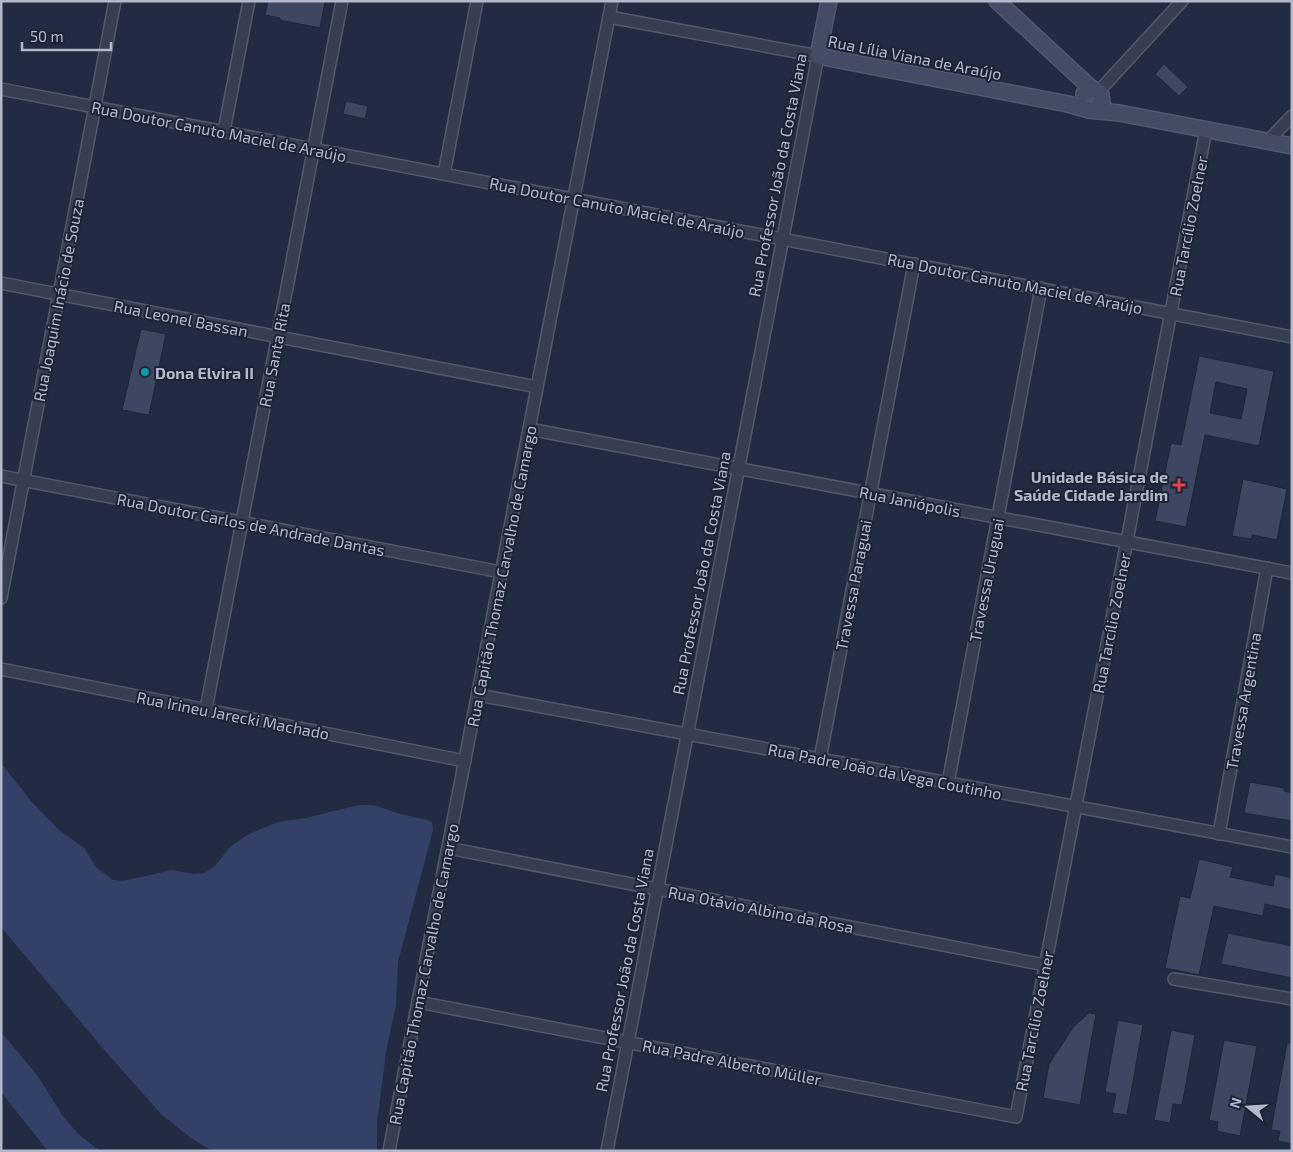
<svg xmlns="http://www.w3.org/2000/svg" width="1293" height="1152" font-family="'Exo 2',sans-serif">
<rect width="100%" height="100%" fill="#222b41"/>
<!-- water -->
<g fill="#334168">
<polygon points="1,763 31,801 58,829 84,848 96,867 113,880 123,881 172,870 193,874 205,873 215,866 229,848 244,837 256,831 278,822 305,818 359,805 374,805 400,814 428,820 432,822 433,830 398,962 396,1005 386,1052 377,1123 377,1151 212,1151 191,1138 161,1114 107,1053 1,927"/>
<polygon points="1,1032 37,1075 62,1115 78,1134 100,1151 48,1151 1,1092"/>
</g>
<!-- building -->
<g fill="#3e4762" stroke="#1e2538" fill-rule="evenodd">
<polygon points="268,1 325,1 320,28 280,20 280,18 265,15"/>
<polygon points="1164,64 1188,87 1179,96 1155,74"/>
<polygon points="346,101 368,106 365,119 343,114"/>
<polygon points="141,329 166,334 149,415 122,410"/>
<path d="M1199 356 1274 371 1259 446 1205 435 1186 527 1155 521 1171 443 1181 445ZM1216 382 1247 389 1241 419 1210 413Z"/>
<polygon points="1243,479 1287,489 1277,540 1252,535 1252,539 1232,536"/>
<polygon points="1250,782 1284,788 1284,791 1292,793 1292,821 1244,813"/>
<polygon points="1199,859 1233,867 1230,877 1273,886 1275,874 1292,878 1292,910 1265,904 1263,916 1214,906 1199,975 1165,968 1180,896 1190,898"/>
<polygon points="1228,933 1292,946 1292,978 1221,964"/>
<polygon points="1089,1013 1096,1014 1080,1105 1043,1098 1049,1064 1074,1026"/>
<polygon points="1118,1020 1143,1025 1127,1115 1112,1113 1116,1094 1105,1092"/>
<polygon points="1171,1030 1195,1035 1182,1105 1173,1104 1170,1123 1154,1120"/>
<polygon points="1224,1040 1257,1046 1240,1136 1217,1131 1218,1122 1209,1120"/>
<polygon points="1287,1043 1292,1043 1292,1144 1278,1141 1280,1131 1271,1130"/>
</g>
<g fill="none" stroke-linecap="round" stroke-linejoin="round">
<defs>
<g id="street">
<polyline points="1,89 1292,337"/>
<polyline points="1099,91 1182,1"/>
<polyline points="224,131 249,1"/>
<polyline points="1268,141 1292,116"/>
<polyline points="444,174 477,1"/>
<polyline points="1,283 537,387"/>
<polyline points="529,429 1292,573"/>
<polyline points="1,476 501,572"/>
<polyline points="1,598 115,1"/>
<polyline points="1,669 465,761"/>
<polyline points="478,695 1292,847"/>
<polyline points="206,709 342,1"/>
<polyline points="820,759 914,264"/>
<polyline points="948,783 1041,288"/>
<polyline points="1219,834 1267,568"/>
<polyline points="448,848 1045,965"/>
<polyline points="1174,979 1292,999"/>
<polyline points="418,1002 1016,1117 1206,130"/>
<polyline points="389,1151 612,1"/>
<polyline points="607,1151 818,56 609,17"/>
</g>
<g id="secondary">
<polyline points="829,1 818,56 1068,104 1089,110 1119,113 1292,146"/>
<polyline points="997,1 1092,89"/>
<polyline points="1084,94 1092,89 1097,90 1101,94 1102,104 1094,110"/>
</g>
</defs>
<!-- street casing -->
<use href="#street" stroke="#52596b" stroke-width="14"/>
<!-- secondary casing -->
<use href="#secondary" stroke="#52596b" stroke-width="18"/>
<!-- street -->
<use href="#street" stroke="#373e51" stroke-width="11"/>
<!-- secondary -->
<use href="#secondary" stroke="#444b64" stroke-width="15"/>
</g>
<!-- markers -->
<circle fill="#0f9aa8" stroke="#1c2336" stroke-width="2" cx="145" cy="372" r="5"/>
<path fill="#e0444e" stroke="#1c2336" stroke-width="2" d="M1176.5 477.5h5v5h5v5h-5v5h-5v-5h-5v-5h5z"/>
<g text-anchor="middle" dominant-baseline="central" stroke-width="4" stroke-linejoin="round" paint-order="stroke">
<!-- street labels -->
<g font-size="16" fill="#b3b9cb" stroke="#1c2336">
<text transform="translate(915 57) rotate(11)">Rua Lília Viana de Araújo</text>
<text transform="translate(219 131) rotate(11)">Rua Doutor Canuto Maciel de Araújo</text>
<text transform="translate(777 175) rotate(-79)">Rua Professor João da Costa Viana</text>
<text transform="translate(617 207) rotate(11)">Rua Doutor Canuto Maciel de Araújo</text>
<text transform="translate(1188 226) rotate(-79)">Rua Tarcílio Zoelner</text>
<text transform="translate(1015 283) rotate(11)">Rua Doutor Canuto Maciel de Araújo</text>
<text transform="translate(58 300) rotate(-79)">Rua Joaquim Inácio de Souza</text>
<text transform="translate(181 318) rotate(11)">Rua Leonel Bassan</text>
<text transform="translate(274 355) rotate(-79)">Rua Santa Rita</text>
<text transform="translate(910 501) rotate(11)">Rua Janiópolis</text>
<text transform="translate(251 524) rotate(11)">Rua Doutor Carlos de Andrade Dantas</text>
<text transform="translate(701 573) rotate(-79)">Rua Professor João da Costa Viana</text>
<text transform="translate(501 576) rotate(-79)">Rua Capitão Thomaz Carvalho de Camargo</text>
<text transform="translate(986 580) rotate(-79)">Travessa Uruguai</text>
<text transform="translate(853 585) rotate(-79)">Travessa Paraguai</text>
<text transform="translate(1111 623) rotate(-79)">Rua Tarcílio Zoelner</text>
<text transform="translate(1243 701) rotate(-80)">Travessa Argentina</text>
<text transform="translate(233 715) rotate(11)">Rua Irineu Jarecki Machado</text>
<text transform="translate(885 771) rotate(11)">Rua Padre João da Vega Coutinho</text>
<text transform="translate(761 909) rotate(11)">Rua Otávio Albino da Rosa</text>
<text transform="translate(624 970) rotate(-79)">Rua Professor João da Costa Viana</text>
<text transform="translate(423 974) rotate(-79)">Rua Capitão Thomaz Carvalho de Camargo</text>
<text transform="translate(1034 1021) rotate(-79)">Rua Tarcílio Zoelner</text>
<text transform="translate(732 1062) rotate(11)">Rua Padre Alberto Müller</text>
</g>
<!-- poi labels -->
<g font-size="16" font-weight="bold" fill="#b3b9cb" stroke="#1c2336" text-anchor="start">
<text x="155" y="372">Dona Elvira II</text>
<text x="1168" y="476" text-anchor="end">Unidade Básica de<tspan x="1168" dy="18">Saúde Cidade Jardim</tspan></text>
</g>
</g>
<!-- border -->
<rect width="1293" height="1152" fill="none" stroke="#b3b9cb" stroke-width="5"/>
<!-- north arrow -->
<g transform="translate(1248 1107) rotate(288)" stroke="#1c2336" stroke-width="4" paint-order="stroke">
<path d="M0-4L9 19L0 12L-9 19Z" fill="#b3b9cb"/>
<text y="-8" font-size="14" font-weight="bold" text-anchor="middle" fill="#b3b9cb">N</text>
</g>
<!-- scale -->
<path d="M22 42v8h89v-8" fill="none" stroke="#b3b9cb" stroke-width="2.5"/>
<text x="30" y="42" font-size="15" fill="#b3b9cb" stroke="#1c2336" stroke-width="4" paint-order="stroke">50 m</text>
</svg>
